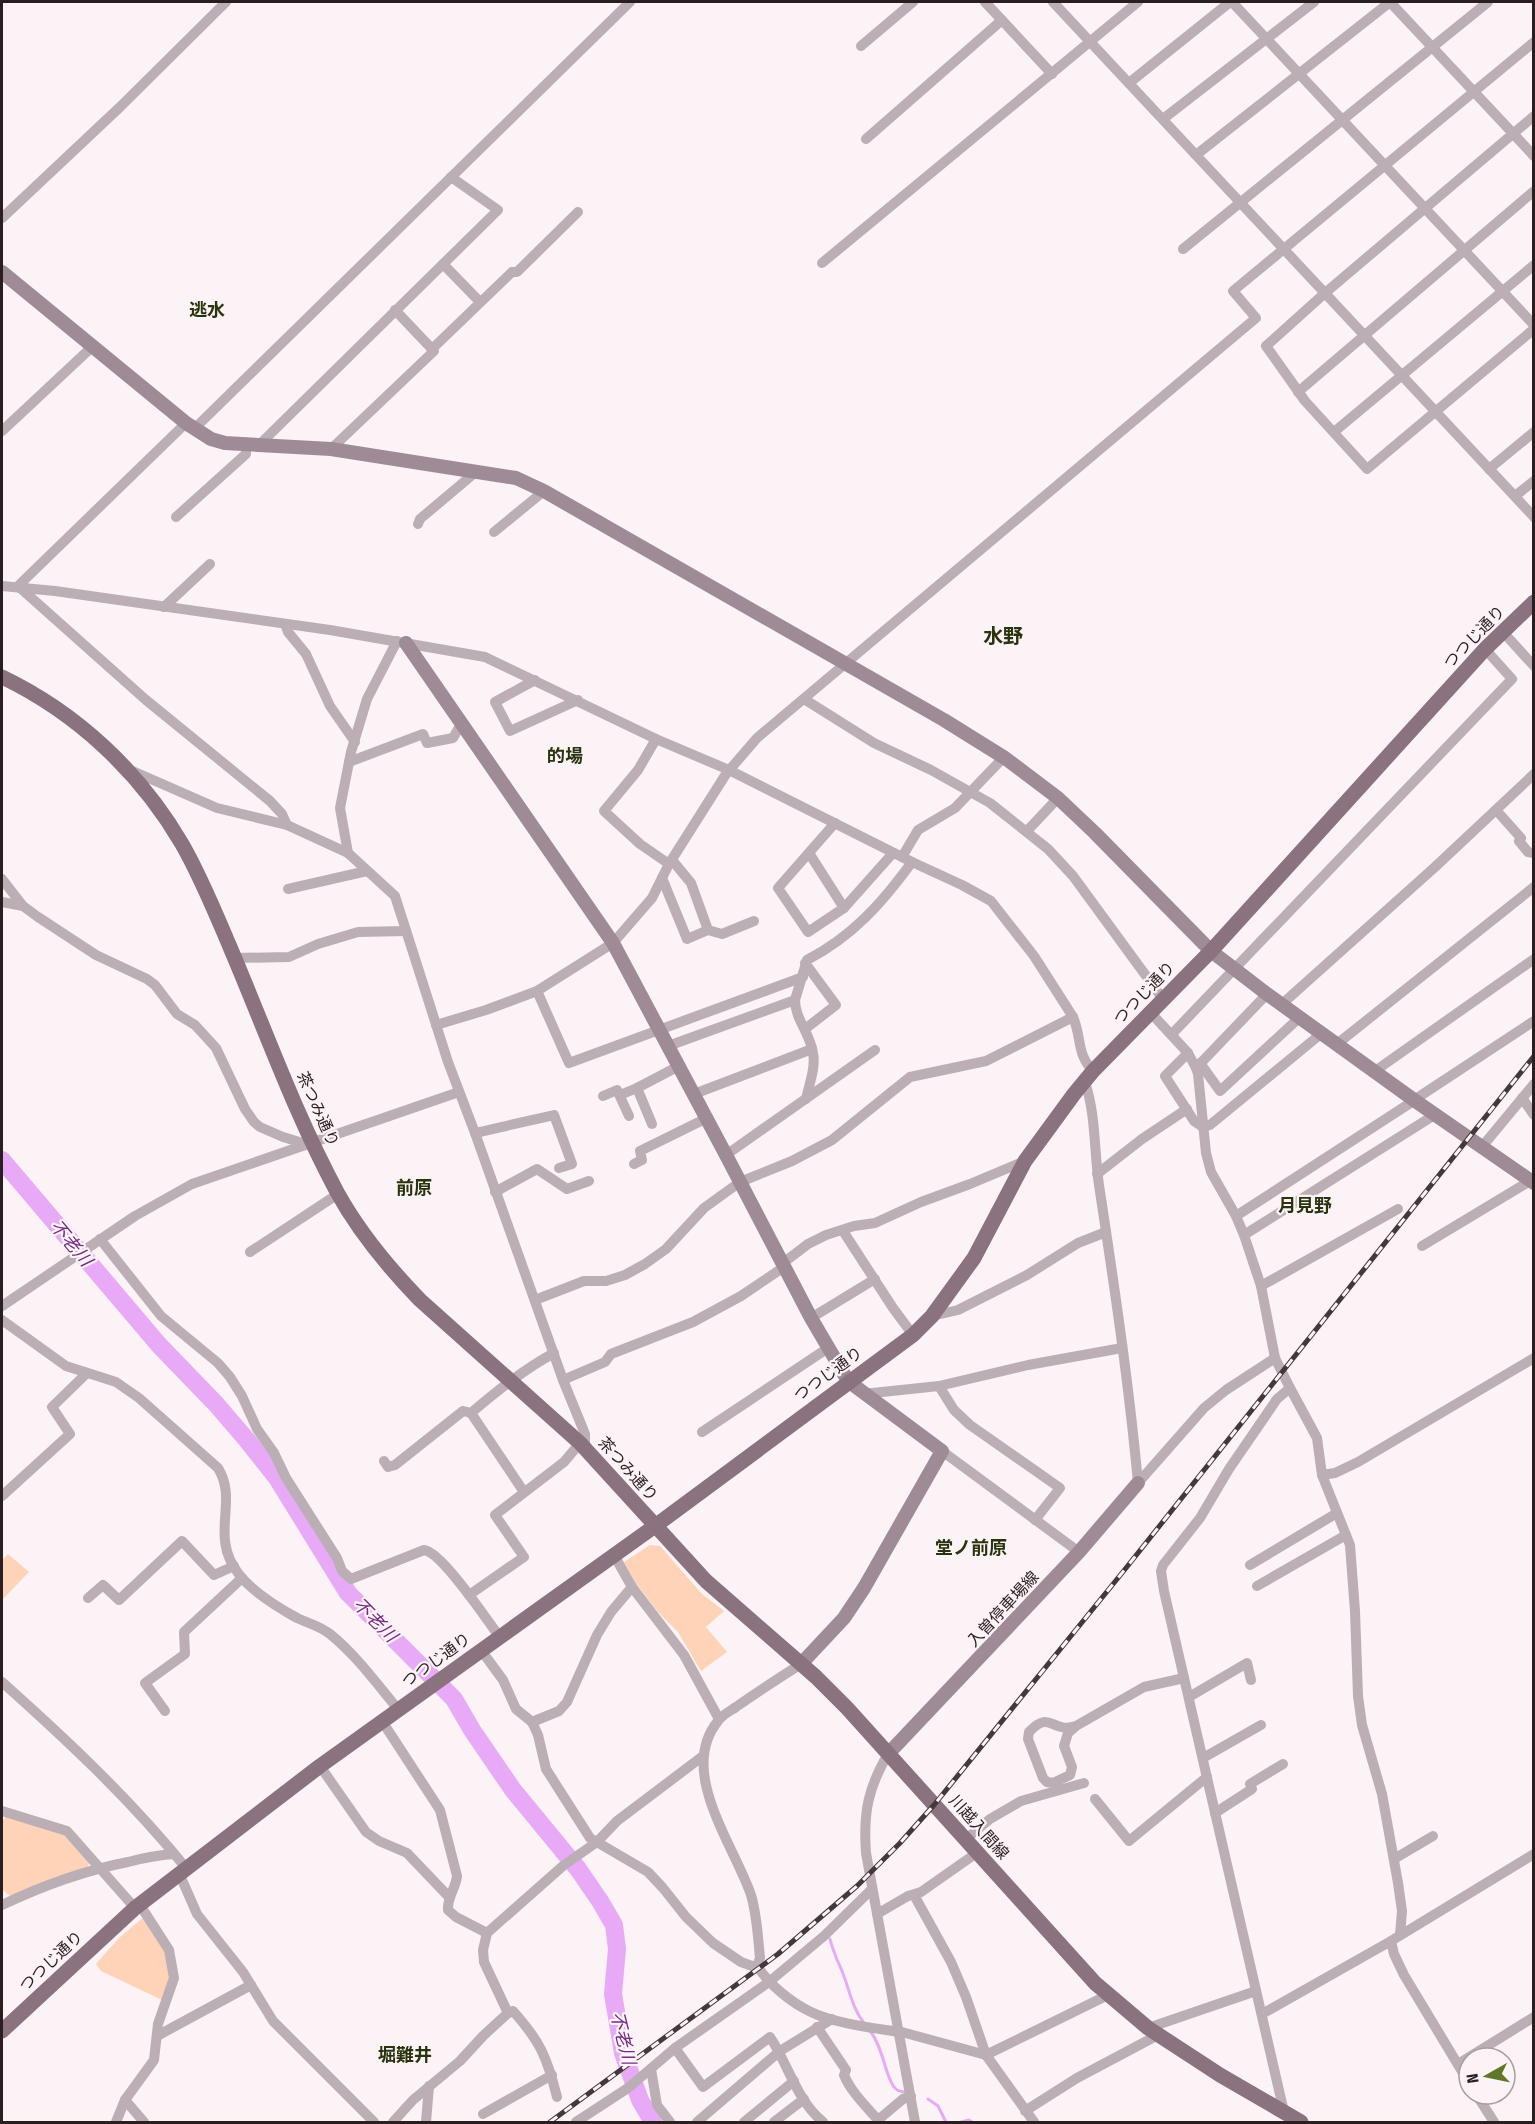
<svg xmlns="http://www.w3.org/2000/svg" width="1535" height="2124" font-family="'Fira Sans Condensed','Noto Sans JP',sans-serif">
<rect width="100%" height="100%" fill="#fbf3f5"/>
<!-- green -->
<g fill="#fed3b8">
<polygon points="650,1545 660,1546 702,1594 724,1611 706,1627 727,1652 701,1671 678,1632 658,1612 635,1582 624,1562"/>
<polygon points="8,1554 29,1572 2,1600 2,1560"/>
<polygon points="6,1816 62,1833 89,1863 88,1867 11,1897 2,1889 2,1822"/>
<polygon points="145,1916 167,1951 171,1970 162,2000 101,1971 96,1964 119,1938"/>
</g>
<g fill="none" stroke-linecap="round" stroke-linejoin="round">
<!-- stream -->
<g stroke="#e8aaf6" stroke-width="3">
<path d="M830 1939C833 1951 837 1960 842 1971 849 1988 852 2008 864 2023"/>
<path d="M870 2031C883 2046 886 2080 895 2088 897 2091 900 2091 904 2092"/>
<polyline points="928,2099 938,2106 946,2122"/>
<polyline points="961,2122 969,2120 972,2122"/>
</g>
<!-- river -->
<polyline stroke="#e8aaf6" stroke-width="18" points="2,1160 159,1345 216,1404 246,1439 277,1478 348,1593 454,1699 472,1730 513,1790 578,1869 600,1901 614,1925 617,1949 613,1994 623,2053 640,2100 653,2122"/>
<!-- street -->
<g stroke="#bcaeb5" stroke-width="10">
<polyline points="985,2 1052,74"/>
<polyline points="1053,2 1534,517"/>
<polyline points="1232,2 1534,325"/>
<polyline points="1390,2 1534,156"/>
<polyline points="861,46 913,2"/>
<polyline points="1129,83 1230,2"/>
<polyline points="1534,116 1325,293 1266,346 1305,401 1367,469 1534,329"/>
<polyline points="1163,119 1314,2"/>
<polyline points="866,139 1002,20"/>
<polyline points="1196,155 1390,2"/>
<polyline points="2,218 120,107 226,2"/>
<polyline points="1183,249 1488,2"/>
<polyline points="822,263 1138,2"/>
<polyline points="443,264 480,302"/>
<polyline points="395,310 432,349"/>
<polyline points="1298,392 1534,191"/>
<polyline points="186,423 18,586 146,700 270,801 282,814 287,825"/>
<polyline points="194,429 630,2"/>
<polyline points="2,431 93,346"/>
<polyline points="1334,432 1534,265"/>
<polyline points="259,445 498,210 451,177"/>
<polyline points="331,449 434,351 432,349 512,272 517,272 578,212"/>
<polyline points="1489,469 1534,432"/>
<polyline points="1515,496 1534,481"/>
<polyline points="176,517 246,454 246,444"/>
<polyline points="418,524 420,519 477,471"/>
<polyline points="494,532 544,491"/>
<path d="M2 586 55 591 330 630 485 657 656 739 729 770 912 862 962 885 991 901 1034 956 1073 1017C1082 1038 1076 1053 1093 1071"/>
<polyline points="164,607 210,564"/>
<polyline points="285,624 288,632 306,654 330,706 355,742"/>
<polyline points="1502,631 1534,666"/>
<polyline points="397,641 367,699 351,752 340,808 348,853 395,896 448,1062 475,1133 563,1380 585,1434 585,1448"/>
<polyline points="535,680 495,702 510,731 578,700"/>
<polyline points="804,699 874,743 931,770 990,803 1048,849 1073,876 1163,999"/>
<polyline points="656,739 638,770 604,811 640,844 669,864"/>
<polyline points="349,762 423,734 427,743 453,738 461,724"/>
<polyline points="128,769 217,808 287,825 348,853"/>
<polyline points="1496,810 1521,838 1519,841 1528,852 1534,853"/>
<polyline points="835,823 778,888 808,932 844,908 893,853"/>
<polyline points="1027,831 1058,798"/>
<polyline points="809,853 844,908"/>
<polyline points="902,857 918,830 955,808 1004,757"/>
<polyline points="672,860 691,883 708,930 722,934 754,921"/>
<polyline points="662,878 687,939 708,930"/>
<polyline points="2,879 23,906 38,917 96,955 147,979 155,985 177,1014 195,1025 216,1048 245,1109 254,1122 260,1127 283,1137 306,1144"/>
<polyline points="288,889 367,871"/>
<polyline points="2,902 23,906"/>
<polyline points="234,958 289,957 318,944 358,932 406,931"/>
<polyline points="805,963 836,1005 805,1029"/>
<polyline points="537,991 569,1063 803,977"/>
<polyline points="1267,994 1196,1068 1198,1074 1206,1153 1211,1172 1236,1216 1244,1235 1261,1286 1275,1358 1290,1388"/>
<path d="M795 1000C795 1019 810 1033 813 1053 816 1067 809 1085 806 1099"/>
<polyline points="1282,1004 1435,867 1534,774"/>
<polyline points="1151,1013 1188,1053 1196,1068"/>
<polyline points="436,1025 486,1010 537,991 613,943 652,898 669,864 726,774 757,738 1256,318 1233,291 1534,42"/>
<polyline points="1172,1034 1512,679 1485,649"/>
<polyline points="1337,1044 1534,887"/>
<path d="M668 1046 795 1000 807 960C853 936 882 903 912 862"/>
<polyline points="1188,1053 1165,1076 1194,1121 1203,1127 1210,1125 1322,1033"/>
<polyline points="1200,1063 1220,1091 1300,1017"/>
<polyline points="1375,1071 1534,959"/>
<path d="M1085 1082C1096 1115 1094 1151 1099 1185 1114 1284 1129 1384 1138 1483"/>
<polyline points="637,1088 679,1066"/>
<polyline points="694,1094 812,1049"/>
<polyline points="620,1095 637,1088 652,1124"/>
<polyline points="603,1096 617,1090 629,1116"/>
<polyline points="1522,1098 1534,1115"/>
<polyline points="1414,1100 1534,1021"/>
<polyline points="475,1133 554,1115 572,1164 559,1168"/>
<polyline points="1481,1148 1534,1084"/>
<polyline points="726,1155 875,1050"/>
<polyline points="634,1164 642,1160 640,1151 707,1118"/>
<polyline points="1097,1174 1142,1139 1187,1109"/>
<polyline points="495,1192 537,1169 567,1189 589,1181"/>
<polyline points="1236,1216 1415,1100"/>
<polyline points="843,1231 893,1308 913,1335"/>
<polyline points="1244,1235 1436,1114"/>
<path d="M100 1239 161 1316 218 1363 230 1377 242 1396 257 1429 274 1453 286 1478 337 1558 342 1571 351 1579 424 1550C442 1552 486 1619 499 1636"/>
<polyline points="1422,1246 1530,1181"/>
<polyline points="250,1252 338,1194"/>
<polyline points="783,1263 808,1244 826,1235 854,1226 875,1223 921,1202 970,1184 1025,1161"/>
<polyline points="1261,1286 1398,1209"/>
<polyline points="535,1300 584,1281 606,1281 625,1275 645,1264 666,1249 704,1208 740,1182 792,1161 832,1140 910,1077 986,1061 1073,1017"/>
<polyline points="2,1306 135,1216 192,1184 459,1092"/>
<polyline points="932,1316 958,1310 1027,1275 1078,1243 1106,1232"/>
<polyline points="811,1318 875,1279"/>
<path d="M2 1320 66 1366 116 1382 139 1398 218 1468C239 1502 209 1535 238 1573 252 1592 277 1607 297 1618 308 1623 320 1626 330 1634 356 1655 377 1684 398 1709"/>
<polyline points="563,1380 605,1362 611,1354 693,1322 741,1296 784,1267"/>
<polyline points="939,1386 954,1410 970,1425 1060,1488 1035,1520"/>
<polyline points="863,1394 939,1386 1028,1365 1122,1348"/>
<polyline points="471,1413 524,1492"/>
<polyline points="702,1432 828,1348"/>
<polyline points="942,1451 1079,1552"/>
<path d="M384 1461 388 1467 395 1465 463 1411 471 1413C497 1391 523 1370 554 1353"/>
<polyline points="1322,1475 1335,1473 1358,1462 1534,1358"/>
<polyline points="1138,1483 1204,1408 1226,1390 1275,1358"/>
<polyline points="2,1496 70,1434 52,1407 87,1373"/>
<polyline points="614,1555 632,1587 684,1655 719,1719"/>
<polyline points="1250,1565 1337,1513"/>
<polyline points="1257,1586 1346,1535"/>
<polyline points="469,1595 524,1557 495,1515 564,1462 580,1443"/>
<polyline points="88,1598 103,1585 119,1600 182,1541 214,1575 234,1566"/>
<path d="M481 1650 503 1680 516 1709 532 1722 538 1735 546 1769 590 1838 648 1872 663 1888 686 1917 713 1943 741 1962 752 1966H757C770 1985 790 2002 811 2012 833 2023 874 2028 899 2032"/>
<path d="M2 1682C67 1740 131 1800 186 1868"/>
<polyline points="1189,1697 1247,1663 1251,1680"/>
<polyline points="165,1711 145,1683 185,1654 184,1632 242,1578"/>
<path d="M382 1721 440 1810 457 1876C456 1888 447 1897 448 1910L456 1917 487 1933"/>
<polyline points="532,1722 559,1711 567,1702 597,1635 611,1612 632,1587"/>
<path d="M1076 1726C1051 1734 1051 1709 1029 1732L1028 1739 1043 1778 1047 1782 1053 1783 1070 1775 1072 1767 1064 1746 1068 1733 1076 1726 1144 1687 1184 1678"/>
<path d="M888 1754C868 1788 863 1813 866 1853L915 2122"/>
<polyline points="1203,1758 1261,1725"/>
<polyline points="320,1766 366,1832 379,1841 407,1853 449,1897"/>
<polyline points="1095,1799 1129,1841 1207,1777"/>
<polyline points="2,1811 67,1831 135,1908"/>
<polyline points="1215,1813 1252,1789 1250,1784 1283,1764"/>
<polyline points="966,1839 990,1819 1021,1801 1084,1783"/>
<polyline points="1394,1859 1433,1836"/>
<polyline points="179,1873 197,1914 243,1972 273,2021 374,2122"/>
<polyline points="914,1895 951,1962 966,1997 986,2055 1034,2122"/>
<path d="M2 1905C44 1885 82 1871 128 1862 143 1858 159 1855 174 1854"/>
<polyline points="877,1914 908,1896 921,1892 978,1852"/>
<polyline points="1391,1941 1394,1954 1404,1975 1469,2083"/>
<path d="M757 1966 760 1958C758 1938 757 1915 751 1895 734 1845 677 1771 718 1721 722 1715 730 1711 736 1707 757 1692 779 1678 801 1664"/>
<path d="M508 2013 513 2011C540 2041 547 2057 557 2097"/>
<polyline points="1262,2014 1391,1941 1534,1854"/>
<path d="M817 2027 846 2070 844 2075C851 2092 866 2106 878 2120L903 2099 911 2096"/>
<polyline points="1148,2028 1256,1991"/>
<polyline points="898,2031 986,2055 1108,1995"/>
<polyline points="157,2036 251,1985"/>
<path d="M675 2048 703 2087 770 2037C788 2064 797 2101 823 2122"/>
<polyline points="1458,2064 1534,2017"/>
<polyline points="651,2069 657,2105 670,2122"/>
<polyline points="1476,2094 1494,2122"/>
<polyline points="125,2100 144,2122"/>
<polyline points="1025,2111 1077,2078 1158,2035"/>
<polyline points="1284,2112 1164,1591 1161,1571 1163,1565 1200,1518 1229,1469 1277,1399 1290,1388 1317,1438 1322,1475 1350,1545 1355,1611 1358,1696 1362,1725 1382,1794 1398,1883 1402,1911 1400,1935"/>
<polyline points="483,2114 552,2075"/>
<polyline points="116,2122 125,2100 154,2060 158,2024 174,1978 169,1950 140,1905"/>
<polyline points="393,2122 413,2100 460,2061 483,2036 508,2013 484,1962 483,1950 487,1933 564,1865 597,1842 617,1821 703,1756"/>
<polyline points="426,2122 429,2086"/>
<polyline points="576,2122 628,2088 675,2048 769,1982 824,1936 872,1889"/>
<polyline points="697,2122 780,2051 832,2019"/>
<polyline points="744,2122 794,2081"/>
<polyline points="774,2122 804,2099"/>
</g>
<!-- secondary -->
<g stroke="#9f8b96" stroke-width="14">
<polyline points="2,272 186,423 211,439 225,443 331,449 516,478 544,491 944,720 1005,758 1058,798 1095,833 1211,951 1267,994 1414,1100 1534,1183"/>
<polyline points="406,643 613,943 726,1155 811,1318 848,1381 942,1451 864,1588 844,1618 801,1664"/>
<polyline points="888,1754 1079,1552 1138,1483"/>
</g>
<!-- primary -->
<g stroke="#8a727f" stroke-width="15">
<path d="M2 677C77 713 140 772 182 844 201 877 215 912 230 947 265 1029 295 1114 337 1192 359 1232 389 1268 420 1300L580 1443 706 1581 816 1677 847 1708 1095 1983 1148 2028 1220 2075 1301 2122"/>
<polyline points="2,2031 135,1908 320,1766 655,1526 913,1335 932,1316 974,1258 1025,1161 1074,1094 1093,1071 1211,951 1485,649 1534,602"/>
</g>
<defs>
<polyline id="rail" points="550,2122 778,1954 857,1886 900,1843 934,1805 1122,1573 1534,1056"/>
</defs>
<!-- rail casing -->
<use href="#rail" stroke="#45383b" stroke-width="5"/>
<!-- rail -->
<use href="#rail" stroke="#fbf3f5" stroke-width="3" stroke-dasharray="9" stroke-linecap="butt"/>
</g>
<g text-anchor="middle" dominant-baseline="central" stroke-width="4.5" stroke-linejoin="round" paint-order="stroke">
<!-- street labels -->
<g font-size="16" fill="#2b1e21" stroke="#fbf3f5">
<text transform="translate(1474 637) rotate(-46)">つつじ通り</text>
<text transform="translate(1144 993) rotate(-46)">つつじ通り</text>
<text transform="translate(318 1109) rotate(66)">茶つみ通り</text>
<text transform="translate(828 1374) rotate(-36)">つつじ通り</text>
<text transform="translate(628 1469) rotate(48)">茶つみ通り</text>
<text transform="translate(1003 1609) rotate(-47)">入曽停車場線</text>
<text transform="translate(436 1660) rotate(-36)">つつじ通り</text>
<text transform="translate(979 1827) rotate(48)">川越入間線</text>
<text transform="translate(51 1961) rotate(-43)">つつじ通り</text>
</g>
<!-- neighbourhood labels -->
<g font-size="18" font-weight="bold" fill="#29340e" stroke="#fbf3f5">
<text x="207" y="310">逃水</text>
<text x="565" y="756">的場</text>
<text x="414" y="1188">前原</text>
<text x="1305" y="1206">月見野</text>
<text x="971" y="1548">堂ノ前原</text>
<text x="405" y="2055">堀難井</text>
</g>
<!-- water labels -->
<g font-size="18" font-style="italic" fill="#742b83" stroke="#fbf3f5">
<text transform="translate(71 1243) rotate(50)">不老川</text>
<text transform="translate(375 1620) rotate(45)">不老川</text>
<text transform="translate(623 2038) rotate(76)">不老川</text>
</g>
<!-- quarter labels -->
<g font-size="20" font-weight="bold" fill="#29340e" stroke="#fbf3f5">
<text x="1003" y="636">水野</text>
</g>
</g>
<!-- border -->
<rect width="1535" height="2124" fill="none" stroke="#2b1e21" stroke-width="6"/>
<!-- north arrow -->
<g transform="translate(1487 2076) rotate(261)"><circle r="28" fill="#fbf3f5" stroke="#a89ea0" stroke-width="1.5"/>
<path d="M0-4.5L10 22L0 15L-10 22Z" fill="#607728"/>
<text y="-9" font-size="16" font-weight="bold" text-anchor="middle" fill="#2b1e21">N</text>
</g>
</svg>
